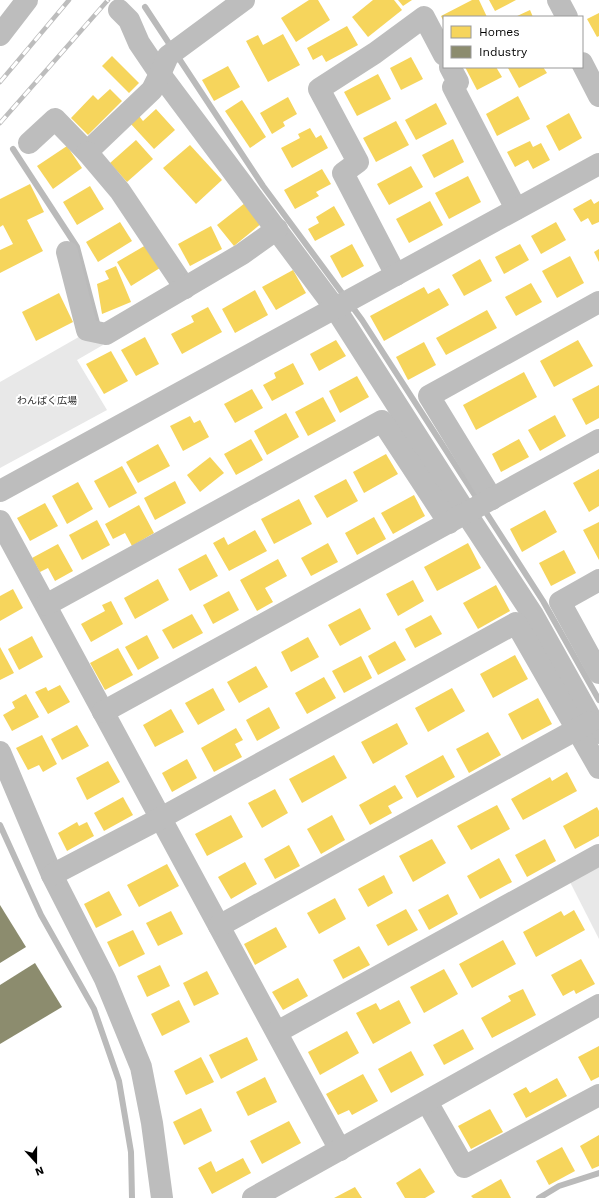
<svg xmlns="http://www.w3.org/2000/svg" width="599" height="1198" font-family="'Work Sans','Noto Sans JP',sans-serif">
<rect width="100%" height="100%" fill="#fff"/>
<!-- green -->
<g fill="#e8e8e8">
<polygon points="84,334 98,337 103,345 77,360 107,410 0,468 0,382"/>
<polygon points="599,867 599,939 570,882"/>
</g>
<!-- homes -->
<g fill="#f6d55c">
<polygon points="309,0 318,0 330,20 296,42 281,18"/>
<polygon points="373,0 394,0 402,10 368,37 352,17"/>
<polygon points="398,0 412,0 403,6"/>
<polygon points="472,0 479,0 487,17 444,17 444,22 441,16"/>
<polygon points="489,0 516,0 495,11"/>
<polygon points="530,10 533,17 515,17"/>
<polygon points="599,13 599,36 597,37 587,19"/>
<polygon points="347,26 358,45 326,62 322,55 313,60 307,48"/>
<polygon points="283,34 300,65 268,82 246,41 258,35 263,45"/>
<polygon points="112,56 139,83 129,93 102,66"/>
<polygon points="411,57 423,79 401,90 390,68"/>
<polygon points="228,66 240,87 214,101 202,80"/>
<polygon points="465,67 496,67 502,77 477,90"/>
<polygon points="511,67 543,67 547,73 519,88 508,68"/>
<polygon points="378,74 391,99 357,116 344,92"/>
<polygon points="110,89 122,101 88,135 71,118 93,95 98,100"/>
<polygon points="518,96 530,119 497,136 486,114"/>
<polygon points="288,97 297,114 283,122 285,126 272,134 260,113"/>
<polygon points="242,100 266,137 250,148 225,111"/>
<polygon points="436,103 447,124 416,140 405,120"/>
<polygon points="156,109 175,130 154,149 130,123 139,116 143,121"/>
<polygon points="569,113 582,138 559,151 546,126"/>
<polygon points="396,121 409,145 376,162 363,138"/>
<polygon points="310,128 316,138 321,135 328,148 292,168 281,148 300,138 298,134"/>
<polygon points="453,139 464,162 434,178 422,155"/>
<polygon points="136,140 153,159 127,182 110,163"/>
<polygon points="530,141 533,147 541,143 550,160 533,169 528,160 515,167 507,152"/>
<polygon points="190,145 222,180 196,204 163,168"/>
<polygon points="67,146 82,168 53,189 37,166"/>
<polygon points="411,166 423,187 389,205 377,184"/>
<polygon points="322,169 331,184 316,192 319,196 295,209 284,190"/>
<polygon points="468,176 481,202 449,219 435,193"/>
<polygon points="30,184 44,212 27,220 43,251 0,273 0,250 13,244 3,225 0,227 0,199"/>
<polygon points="90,186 104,209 77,225 63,202"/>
<polygon points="591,199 594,204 599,201 599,222 592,225 588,218 581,222 573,209"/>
<polygon points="430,201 443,225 409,243 396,219"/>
<polygon points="245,203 262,223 234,246 217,225"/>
<polygon points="334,206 345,225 315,241 308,229 319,223 316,217"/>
<polygon points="120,222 132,241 98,262 86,242"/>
<polygon points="556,222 566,240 541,254 531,236"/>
<polygon points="211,226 222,249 190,266 178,244"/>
<polygon points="352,244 364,266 342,278 330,256"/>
<polygon points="520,244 529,260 504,274 495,257"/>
<polygon points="146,245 160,268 131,286 117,262"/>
<polygon points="599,249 599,262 594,252"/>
<polygon points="570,256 584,283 557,298 542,271"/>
<polygon points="480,259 492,281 464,296 452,275"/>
<polygon points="116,266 131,302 102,314 97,284 109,279 105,271"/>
<polygon points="293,270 306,293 276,310 262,287"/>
<polygon points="531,283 542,302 516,316 505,297"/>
<polygon points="424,287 428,294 439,288 449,305 384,341 370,316"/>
<polygon points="255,290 268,315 235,333 222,309"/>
<polygon points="59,293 73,322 36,341 22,312"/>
<polygon points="208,307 222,332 182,354 171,334 194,322 191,316"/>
<polygon points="487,310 497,328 446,355 436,338"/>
<polygon points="145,337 159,364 136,376 121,350"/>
<polygon points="336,340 346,356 319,371 310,354"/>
<polygon points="578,340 593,366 554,387 540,361"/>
<polygon points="424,342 436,365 408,380 396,357"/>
<polygon points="111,351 128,381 104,394 86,364"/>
<polygon points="293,363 304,384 272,401 263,385 276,378 274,373"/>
<polygon points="524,372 537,397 476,430 463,405"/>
<polygon points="357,376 369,397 340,413 329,391"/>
<polygon points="599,385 599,418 586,425 572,399"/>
<polygon points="252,389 263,408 235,423 224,404"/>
<polygon points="323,397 336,421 308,436 295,412"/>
<polygon points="286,413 299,437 267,455 254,431"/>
<polygon points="555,415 566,436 540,451 528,430"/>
<polygon points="190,416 194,423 200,420 209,437 183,451 170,426"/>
<polygon points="251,439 263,460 236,475 224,454"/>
<polygon points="519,439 529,457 501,472 492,454"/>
<polygon points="158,444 170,466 138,483 126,462"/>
<polygon points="386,454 398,474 364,493 353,472"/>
<polygon points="210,457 224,473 200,492 187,475"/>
<polygon points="122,466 137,493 109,508 94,481"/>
<polygon points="599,469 599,506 589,512 573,483"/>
<polygon points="346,479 358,501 327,518 314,496"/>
<polygon points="175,481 186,503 155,520 144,498"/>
<polygon points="78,482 93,509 67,524 52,496"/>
<polygon points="414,495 425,516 393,534 381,513"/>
<polygon points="299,499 312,524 274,544 261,519"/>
<polygon points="45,503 58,526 30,541 17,518"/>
<polygon points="139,505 154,533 132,546 125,533 113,539 105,524"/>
<polygon points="545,510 557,532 522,552 510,529"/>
<polygon points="374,517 386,539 357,555 345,533"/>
<polygon points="97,520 110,545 82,560 69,535"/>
<polygon points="599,522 599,560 583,530"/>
<polygon points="255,530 267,551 229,571 213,543 224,537 228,545"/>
<polygon points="328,543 338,562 311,576 301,558"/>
<polygon points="468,543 481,568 437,591 424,567"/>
<polygon points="58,544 73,571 55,581 48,568 40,572 32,558"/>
<polygon points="564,550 576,573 551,586 539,563"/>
<polygon points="206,554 218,576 190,591 178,569"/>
<polygon points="278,559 287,576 265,588 273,602 257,611 240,580"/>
<polygon points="158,579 169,600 135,619 124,598"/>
<polygon points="413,580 424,601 398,616 386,594"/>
<polygon points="496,585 510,611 478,629 463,603"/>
<polygon points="13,589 23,608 0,621 0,596"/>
<polygon points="229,591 239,610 213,624 203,605"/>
<polygon points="111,601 123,624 91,642 81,624 105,611 102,605"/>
<polygon points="360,608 371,629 340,646 328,625"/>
<polygon points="192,614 203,633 173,649 162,630"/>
<polygon points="431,615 442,634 415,648 405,629"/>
<polygon points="147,635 159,658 138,670 125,647"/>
<polygon points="32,636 43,657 19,670 8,649"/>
<polygon points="308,637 319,657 291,672 281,652"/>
<polygon points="395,641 406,660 378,675 368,656"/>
<polygon points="0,647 14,673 0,680"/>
<polygon points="118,648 133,675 105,690 90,663"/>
<polygon points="515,655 528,679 493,698 480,674"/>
<polygon points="361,656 372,678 344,693 332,671"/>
<polygon points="256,666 268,687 239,703 227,682"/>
<polygon points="324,677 336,698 307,714 295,693"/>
<polygon points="60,685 70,702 48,714 35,692 46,687 48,691"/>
<polygon points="213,688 225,710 198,725 185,703"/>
<polygon points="452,688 465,711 428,732 415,708"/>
<polygon points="26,694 39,717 12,731 3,715 15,708 12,702"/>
<polygon points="538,698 552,724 522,740 508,714"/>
<polygon points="269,707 280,728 257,741 246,720"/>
<polygon points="171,709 184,732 155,747 143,725"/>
<polygon points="397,723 408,744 373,764 361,742"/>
<polygon points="77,725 89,746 62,760 51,739"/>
<polygon points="236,728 243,740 235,744 242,757 214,772 201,748"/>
<polygon points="488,732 501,755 469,773 456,749"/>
<polygon points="42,735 57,764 43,772 39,765 28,770 16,748"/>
<polygon points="334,755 347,778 302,803 289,779"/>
<polygon points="443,755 455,777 417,798 405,776"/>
<polygon points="187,759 197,778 172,792 162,773"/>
<polygon points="108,761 120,782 87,800 76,778"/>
<polygon points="567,772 577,791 523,820 511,799 550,777 552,781"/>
<polygon points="395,785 403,798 388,806 392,813 370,825 359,805"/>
<polygon points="275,789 288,813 262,828 248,803"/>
<polygon points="123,797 133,815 104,831 94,813"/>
<polygon points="497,805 510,829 471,850 457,826"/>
<polygon points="597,807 599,811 599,836 575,849 563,826"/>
<polygon points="231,815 243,837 207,856 195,834"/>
<polygon points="332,815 345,840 321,854 307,829"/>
<polygon points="77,822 79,826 87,822 94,836 67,851 58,833"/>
<polygon points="432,839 446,863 413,882 399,856"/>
<polygon points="545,839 556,861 527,877 515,855"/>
<polygon points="289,845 300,866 275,879 264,859"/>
<polygon points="499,858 512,882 480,899 467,876"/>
<polygon points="245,862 257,884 231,899 218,877"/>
<polygon points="167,864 179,886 139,907 127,885"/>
<polygon points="384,875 393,893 368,907 358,889"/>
<polygon points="109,891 122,915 96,928 84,904"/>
<polygon points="448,894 458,914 429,930 418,910"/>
<polygon points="335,898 346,919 319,934 307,913"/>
<polygon points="406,909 418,930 388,946 376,925"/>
<polygon points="574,910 585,930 536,957 523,932 561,911 564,916"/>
<polygon points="171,911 183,934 158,946 146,923"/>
<polygon points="276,927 287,947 255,965 244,944"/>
<polygon points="133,930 145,954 119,967 107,942"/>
<polygon points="503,940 516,964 472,988 459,964"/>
<polygon points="359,946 370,965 343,979 333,960"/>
<polygon points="581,959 595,984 576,994 574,990 563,996 551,975"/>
<polygon points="160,965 170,986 147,997 137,976"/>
<polygon points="444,969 458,994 424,1013 410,987"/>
<polygon points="207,971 219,994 194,1006 183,983"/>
<polygon points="298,978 308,996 283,1010 272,992"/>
<polygon points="523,989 536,1015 492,1038 481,1018 511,1001 508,996"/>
<polygon points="179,1000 190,1022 162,1036 151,1014"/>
<polygon points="399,1000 411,1023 373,1044 356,1013 376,1003 380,1010"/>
<polygon points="463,1029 474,1049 444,1065 433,1045"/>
<polygon points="347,1031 359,1053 320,1075 308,1052"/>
<polygon points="247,1037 258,1060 221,1079 209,1055"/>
<polygon points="599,1046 599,1077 591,1081 578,1057"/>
<polygon points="411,1051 424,1075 391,1093 378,1069"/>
<polygon points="201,1057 214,1082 186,1095 174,1071"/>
<polygon points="363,1074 378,1101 352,1115 349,1110 338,1115 326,1094"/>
<polygon points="265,1077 277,1102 248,1116 236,1092"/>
<polygon points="557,1078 567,1096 526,1118 513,1094 526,1087 530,1093"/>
<polygon points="201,1108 212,1131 184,1145 173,1122"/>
<polygon points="490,1109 503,1132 471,1149 458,1126"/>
<polygon points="289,1121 301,1143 262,1164 250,1141"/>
<polygon points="599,1135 599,1166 592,1169 580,1146"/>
<polygon points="562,1147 575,1171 549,1185 536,1161"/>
<polygon points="243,1158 251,1173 212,1194 198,1168 211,1161 216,1172"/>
<polygon points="420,1168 435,1192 425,1198 405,1198 396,1183"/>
<polygon points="501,1179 511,1198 473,1198 471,1196"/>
<polygon points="355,1187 362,1198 334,1198"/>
</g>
<!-- industry -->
<g fill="#8c8c6e">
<polygon points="0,905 26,947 0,963"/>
<polygon points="35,963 62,1007 0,1044 0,985"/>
</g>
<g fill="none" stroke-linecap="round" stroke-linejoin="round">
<!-- stream -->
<g stroke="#bababa" stroke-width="6">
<polyline points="145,7 263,186 362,320 543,601 599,700"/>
<polyline points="13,149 77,247 97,323"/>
<polyline points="0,825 41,915 94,1009 119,1081 131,1152 132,1198"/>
<polyline points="539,1198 559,1186 599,1173"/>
</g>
<!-- minor -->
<g stroke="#bdbdbd" stroke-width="22">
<polyline points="558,0 567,17"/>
<polyline points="119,10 129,20 139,43 160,74 335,308 466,513 533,615 599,733"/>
<polyline points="0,35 27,0"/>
<polyline points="582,63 599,96"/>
<polyline points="450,67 458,82 453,87 516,209"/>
<polyline points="29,143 55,119 87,152 152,90 160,74 168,56 244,0"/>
<polyline points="87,152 120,191 185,288"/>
<polyline points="67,252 87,330 106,334 242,254 277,229"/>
<polyline points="396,275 343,173 358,162 319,89 375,53 424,17 444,55"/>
<polyline points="0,491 599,164"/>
<polyline points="492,499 429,396 599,302"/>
<polyline points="0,521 340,1150"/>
<polyline points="599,580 560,602 599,673"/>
<polyline points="46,605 382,421 449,523"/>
<polyline points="103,712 599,440"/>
<polyline points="0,752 52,875 105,979 141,1067 152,1123 162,1198"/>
<polyline points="52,875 161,818 516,623 599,768"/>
<polyline points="219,926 590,722"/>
<polyline points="277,1032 599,855"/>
<polyline points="427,1102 464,1167 599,1095"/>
<polyline points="253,1198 599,1005"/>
</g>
<defs>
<g id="rail">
<polyline points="0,82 69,0"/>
<polyline points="0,123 108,0"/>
</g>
</defs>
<!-- rail casing -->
<use href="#rail" stroke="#bdbdbd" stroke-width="4.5"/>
<!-- rail -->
<use href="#rail" stroke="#fff" stroke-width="3" stroke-dasharray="9" stroke-linecap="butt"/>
</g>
<g text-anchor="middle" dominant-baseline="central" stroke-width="4" stroke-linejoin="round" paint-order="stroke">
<!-- park labels -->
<g font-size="10" fill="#2c2c2c" stroke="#fff">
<text x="47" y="400">わんぱく広場</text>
</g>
</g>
<!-- legend -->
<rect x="443" y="16" width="140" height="52" fill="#ffffff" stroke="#999999"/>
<rect x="451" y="26" width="20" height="12" fill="#f6d55c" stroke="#999999"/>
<text x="479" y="36" font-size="12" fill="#000000">Homes</text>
<rect x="451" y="46" width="20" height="12" fill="#8c8c6e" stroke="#999999"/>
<text x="479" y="56" font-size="12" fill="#000000">Industry</text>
<!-- north arrow -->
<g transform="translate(36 1162) rotate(159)" stroke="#ffffff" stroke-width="3" paint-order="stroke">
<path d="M0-3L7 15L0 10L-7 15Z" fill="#000000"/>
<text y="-6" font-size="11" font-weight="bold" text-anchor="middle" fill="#000000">N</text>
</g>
</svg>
